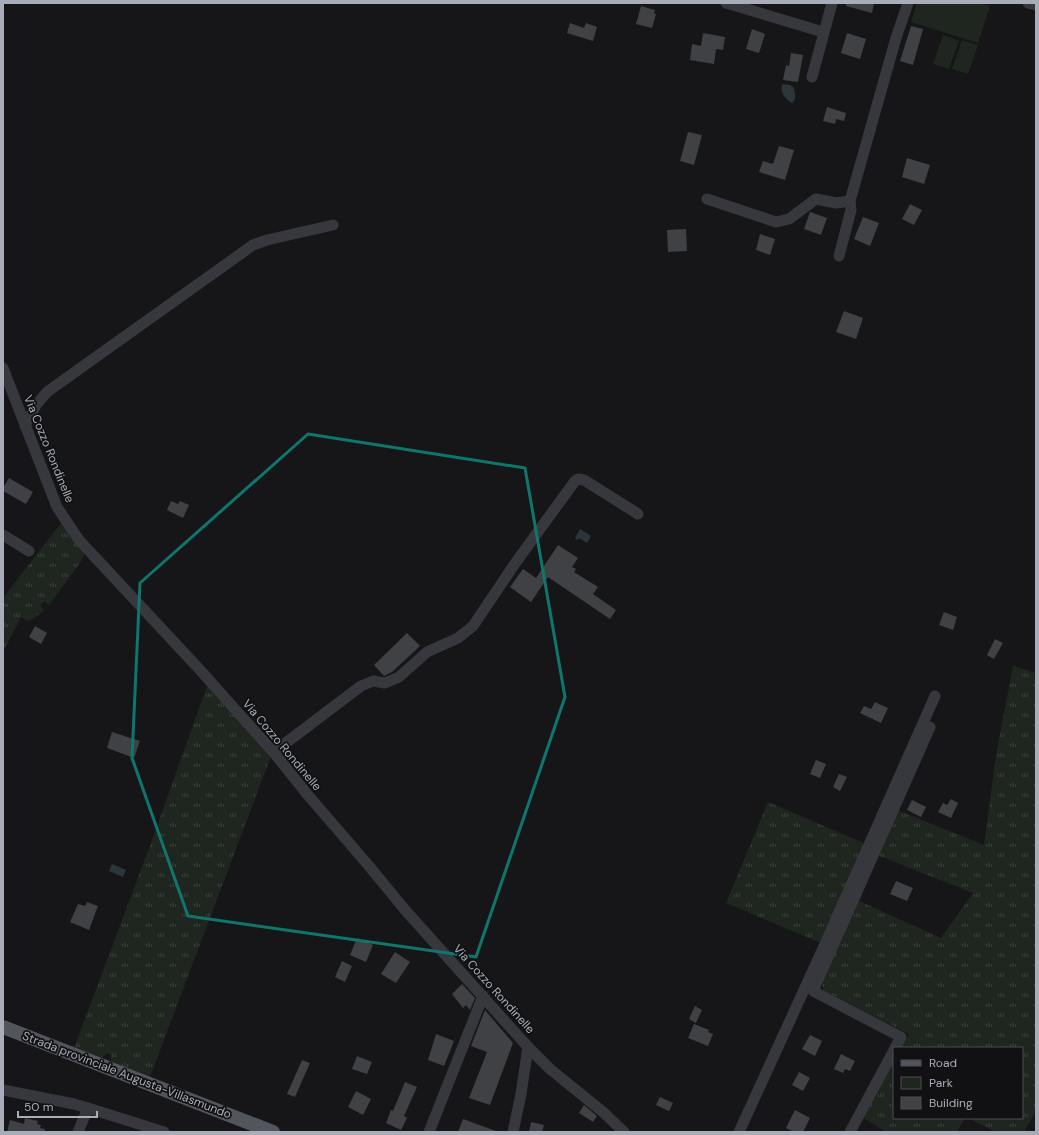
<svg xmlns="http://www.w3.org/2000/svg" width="1039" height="1135" font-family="'DM Sans',sans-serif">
<defs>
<pattern id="grass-tufts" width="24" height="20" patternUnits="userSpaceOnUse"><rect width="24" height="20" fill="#1e261f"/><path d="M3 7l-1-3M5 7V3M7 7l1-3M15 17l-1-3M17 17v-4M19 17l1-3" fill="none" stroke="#3c433d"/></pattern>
</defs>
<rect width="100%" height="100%" fill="#161618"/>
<!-- grass -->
<g fill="url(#grass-tufts)">
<path d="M61 523 85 553 80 563 49 605 44 601 40 606 44 610C39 615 34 619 27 621L21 617 3 652V598Z"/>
<polygon points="1013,666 1036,673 1036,1111 1024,1132 996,1132 968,1118 1022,1118 1022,1048 901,1048 909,1034 823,990 822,981 857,900 941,938 973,893 877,855 897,810 984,845 996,755"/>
<polygon points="207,686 271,756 150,1077 111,1062 111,1055 107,1053 102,1058 74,1048 148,851"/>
<polygon points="768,802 866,844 821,943 726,903"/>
<polygon points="894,1061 894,1118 965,1118 957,1132 887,1132 863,1118"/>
</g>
<!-- park -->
<g fill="#1e261f">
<polygon points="917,3 980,3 990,6 978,43 911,22"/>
<polygon points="943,35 959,41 949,69 933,64"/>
<polygon points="962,40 978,45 968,74 952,69"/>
</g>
<!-- water -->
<g fill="#2c353c">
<path d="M782 84 790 85 794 88C795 94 797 99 792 103 785 99 780 93 782 84Z"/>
<polygon points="580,529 591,536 587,543 579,538 578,540 575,538"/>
<polygon points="112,864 126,870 123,877 109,871"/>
</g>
<!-- building -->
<g fill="#404145">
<polygon points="846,3 874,3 872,13 846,6"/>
<polygon points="641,6 655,10 654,14 656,14 652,28 636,24"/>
<polygon points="570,23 584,28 586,23 597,27 593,41 567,33"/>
<polygon points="911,26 923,29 913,65 900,61"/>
<polygon points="752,29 765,34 759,53 746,49"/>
<polygon points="703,33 725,37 723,50 716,49 714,64 690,60 692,44 701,46"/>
<polygon points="847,33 866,39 860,59 841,53"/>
<polygon points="791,53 803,55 798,82 783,80 786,65 789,66"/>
<polygon points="827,107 846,113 844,121 836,119 835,124 823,121"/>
<polygon points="688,132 702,135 694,165 680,161"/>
<polygon points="779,146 794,150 785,180 759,172 763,161 773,164"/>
<polygon points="907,158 930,165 924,184 902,177"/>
<polygon points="910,204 922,210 914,225 902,219"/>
<polygon points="810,212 827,218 821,235 804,229"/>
<polygon points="863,217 879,223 870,246 854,239"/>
<polygon points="686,229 687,251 668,252 667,230"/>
<polygon points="760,234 775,239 770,255 756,250"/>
<polygon points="844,311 863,318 856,339 836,332"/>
<polygon points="9,478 33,492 26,504 3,491 3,488"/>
<polygon points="171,501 178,504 180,501 189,505 183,518 167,510"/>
<polygon points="558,545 578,558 572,567 576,569 574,572 598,587 593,594 616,610 610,619 548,577 531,602 510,587 523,569 536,578"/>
<polygon points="944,612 957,617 953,630 939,625"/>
<polygon points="35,626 47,633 41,644 29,637"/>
<polygon points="407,633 420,646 392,672 384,676 374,665"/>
<polygon points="995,639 1003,643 994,659 987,655"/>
<polygon points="875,702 888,708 881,723 860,713 864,706 871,709"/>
<polygon points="112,732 140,741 134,758 107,748"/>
<polygon points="816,760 826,764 820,778 810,774"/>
<polygon points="839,774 847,777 840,791 833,787"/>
<polygon points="951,799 958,803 951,818 938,812 943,803 947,805"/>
<polygon points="912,800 926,807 921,817 907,810"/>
<polygon points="896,881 913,888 907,901 890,894"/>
<polygon points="87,902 98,906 89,930 70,922 78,904 85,906"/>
<polygon points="357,938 373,945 366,962 350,955"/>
<polygon points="395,952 410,962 396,983 381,974"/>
<polygon points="342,961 352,966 345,982 335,977"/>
<polygon points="462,984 475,998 470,1010 466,1005 463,1008 452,994"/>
<polygon points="695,1006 702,1010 696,1023 689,1019"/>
<polygon points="485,1010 513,1043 490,1105 469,1098 487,1052 471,1046"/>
<polygon points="694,1024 709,1030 708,1032 713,1034 708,1046 688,1038"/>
<polygon points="436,1034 454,1041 444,1066 428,1060"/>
<polygon points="810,1035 822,1041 815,1056 802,1049"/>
<polygon points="841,1054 855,1061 850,1071 845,1069 843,1073 834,1069"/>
<polygon points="357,1056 372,1062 367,1074 352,1069"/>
<polygon points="302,1060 310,1063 295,1097 287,1094"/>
<polygon points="799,1072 810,1078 803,1091 792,1085"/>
<polygon points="405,1082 417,1087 404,1116 407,1118 401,1130 386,1123 391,1110 393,1111"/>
<polygon points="356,1091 371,1099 363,1115 348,1107"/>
<polygon points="660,1097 673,1103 669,1111 656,1105"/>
<polygon points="584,1105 597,1116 593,1122 579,1113"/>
<polygon points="795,1110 810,1118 803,1132 794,1132 786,1128"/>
<polygon points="25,1118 38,1121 37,1124 41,1125 40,1128 45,1129 44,1132 7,1132 10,1120 24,1124"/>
<polygon points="463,1119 496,1131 496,1132 458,1132"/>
<polygon points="531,1122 544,1125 542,1132 529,1132"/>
</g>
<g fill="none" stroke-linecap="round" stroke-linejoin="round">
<!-- minor -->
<g stroke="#37383d" stroke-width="11">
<polyline points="726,3 823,32"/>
<polyline points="1028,3 1036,5"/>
<polyline points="812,77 832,3"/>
<polyline points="707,199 776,222 789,219 816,199 836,203 850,201"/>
<polyline points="839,256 851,210 850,201 896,38 908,3"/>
<polyline points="3,368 57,507 79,540 201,671 275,754 307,794 369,866 406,911 528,1047 521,1094 513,1132"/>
<polyline points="25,426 36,405 47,392 253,245 267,240 333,225"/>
<polyline points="3,535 29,551"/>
<polyline points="275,754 283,745 361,686 373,681 385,683 399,677 427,652 458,638 473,626 516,562 575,481 578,479 584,480 638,514"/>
<polyline points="528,1047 550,1069 603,1112 624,1132"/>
<polyline points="895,1048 901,1037 813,991 930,727"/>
<polyline points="3,1090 74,1104 88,1108"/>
<polyline points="78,1132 88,1108 164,1132"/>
<polyline points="429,1132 483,996"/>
<polyline points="739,1132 825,944 935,696"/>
<polyline points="850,1132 894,1050"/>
</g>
<!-- major -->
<polyline stroke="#53555c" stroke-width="14" points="3,1027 273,1132"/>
</g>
<!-- marked area -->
<path fill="none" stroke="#0f766e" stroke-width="3" stroke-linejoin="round" d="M308 434 525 468 565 697 476 957 188 916 132 758 140 583Z"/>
<g text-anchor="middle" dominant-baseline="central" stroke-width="3.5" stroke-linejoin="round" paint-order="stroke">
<!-- street labels -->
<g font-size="12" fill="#a8adb8" stroke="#111113">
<text transform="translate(49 449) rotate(68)">Via Cozzo Rondinelle</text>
<text transform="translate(282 745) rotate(50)">Via Cozzo Rondinelle</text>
<text transform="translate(494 989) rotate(48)">Via Cozzo Rondinelle</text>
<text transform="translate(127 1075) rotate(21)">Strada provinciale Augusta-Villasmundo</text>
</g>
</g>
<!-- border -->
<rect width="1039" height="1135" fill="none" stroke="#a8adb8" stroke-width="8"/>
<!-- legend -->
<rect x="893" y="1047" width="130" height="72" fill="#111113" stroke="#4d4f55"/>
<rect x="901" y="1060" width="20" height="6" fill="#53555c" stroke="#4d4f55"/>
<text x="929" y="1067" font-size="12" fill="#a8adb8">Road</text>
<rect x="901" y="1077" width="20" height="12" fill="#1e261f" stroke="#4d4f55"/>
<text x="929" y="1087" font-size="12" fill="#a8adb8">Park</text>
<rect x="901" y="1097" width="20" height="12" fill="#404145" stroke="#4d4f55"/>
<text x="929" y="1107" font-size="12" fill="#a8adb8">Building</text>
<!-- scale -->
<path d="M18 1111v6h79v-6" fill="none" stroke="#a8adb8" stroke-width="2"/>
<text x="24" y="1111" font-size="12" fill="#a8adb8" stroke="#111113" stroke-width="3" paint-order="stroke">50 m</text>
</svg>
